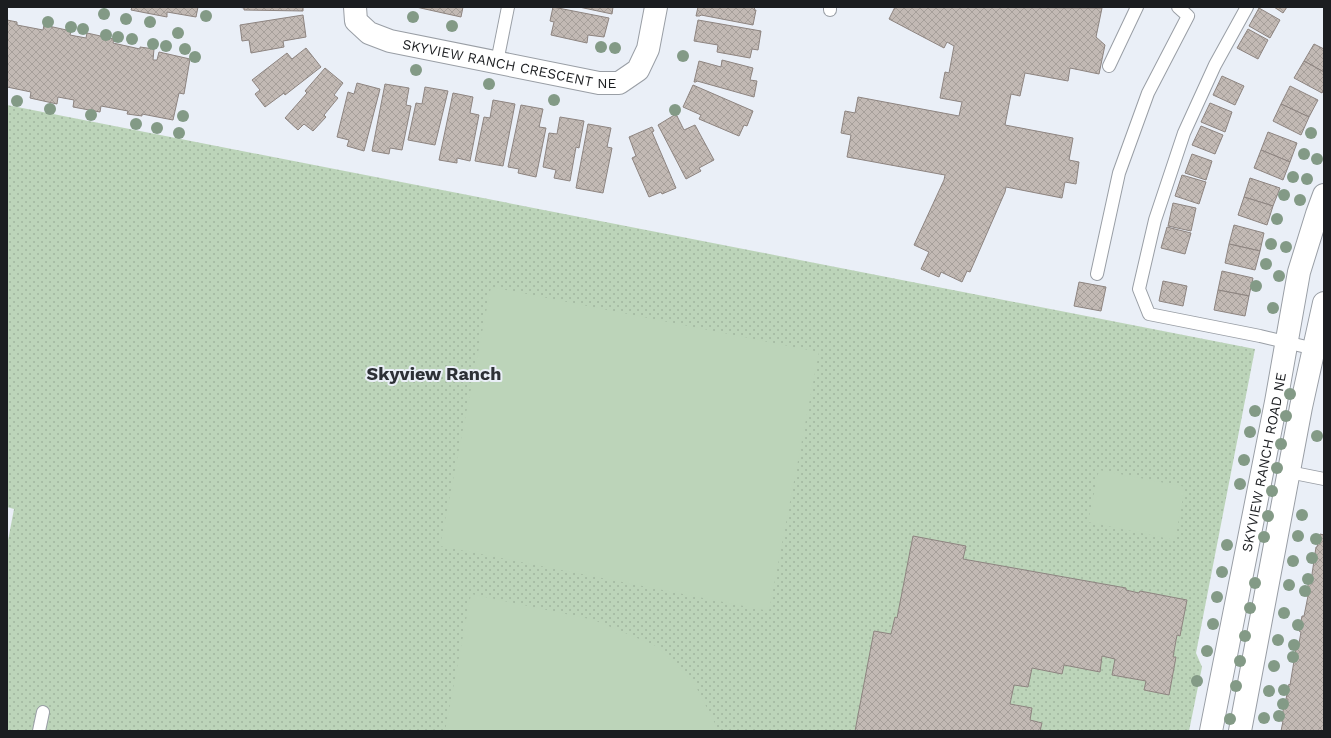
<svg xmlns="http://www.w3.org/2000/svg" width="1331" height="738" font-family="'Work Sans',sans-serif">
<defs>
<pattern id="green-dots" width="8" height="8" patternUnits="userSpaceOnUse"><rect width="8" height="8" fill="#bcd4b9"/><path d="M2 2h.1M6 6h.1" fill="none" stroke="#a1b69f" stroke-width="1.8" stroke-linecap="round"/></pattern>
<pattern id="building-cross-hatch" width="8" height="8" patternUnits="userSpaceOnUse"><rect width="8" height="8" fill="#c2b9b4"/><path d="M0 0l8 8M0 8l8-8" fill="none" stroke="#a69f9a"/></pattern>
</defs>
<rect width="100%" height="100%" fill="#eaeff7"/>
<!-- green -->
<polygon fill="url(#green-dots)" points="7,105 1255,349 1196,653 1202,667 1189,731 7,731 7,546 14,509 7,507"/>
<!-- pitch -->
<g fill="#bcd4b9">
<polygon points="491,287 819,352 769,611 440,546"/>
<polygon points="1099,470 1185,487 1175,540 1088,522"/>
<polygon points="471,594 594,620 656,646 693,681 719,731 445,731"/>
</g>
<!-- building -->
<g fill="url(#building-cross-hatch)" stroke="#8d8480">
<polygon points="132,7 198,7 196,17 167,12 167,17 131,10"/>
<polygon points="238,7 303,7 303,11 244,10 244,8"/>
<polygon points="416,7 463,7 461,17"/>
<polygon points="553,7 609,18 604,37 588,35 587,43 551,35 554,22 550,21"/>
<polygon points="579,7 613,7 612,14"/>
<polygon points="698,7 755,7 754,10 756,10 753,25 701,15 700,16 696,16"/>
<polygon points="895,7 1102,8 1096,37 1105,45 1099,74 1070,68 1068,81 1025,73 1020,96 1011,94 1005,125 1073,138 1069,160 1079,162 1076,184 1065,182 1062,198 1006,187 1005,192 970,272 967,271 962,282 941,272 939,277 921,269 929,252 914,245 944,180 945,175 847,157 851,135 841,133 845,111 855,113 858,97 959,116 962,102 940,98 945,72 949,73 954,46 947,42 944,48 889,19"/>
<polygon points="1274,7 1287,7 1283,13"/>
<polygon points="1259,8 1280,20 1270,38 1249,26"/>
<polygon points="303,15 306,37 283,41 284,47 251,53 249,40 242,41 240,25"/>
<polygon points="7,20 17,22 17,25 43,30 44,25 71,31 70,35 86,38 87,33 114,39 113,43 140,49 140,47 154,49 153,60 157,60 159,52 190,59 184,94 179,93 173,120 142,114 142,116 127,114 128,111 101,106 100,112 73,107 74,100 58,97 57,104 30,98 31,92 7,87"/>
<polygon points="698,20 761,31 758,50 752,49 750,58 717,52 718,45 694,41"/>
<polygon points="1248,29 1268,40 1258,59 1237,48"/>
<polygon points="1314,44 1324,49 1324,72 1304,61"/>
<polygon points="306,48 321,67 285,95 284,93 265,107 255,94 260,90 252,80 287,53 292,59"/>
<polygon points="722,60 753,68 750,80 757,81 754,97 697,81 696,82 694,82 699,61 721,67"/>
<polygon points="1304,61 1324,72 1324,89 1322,93 1294,78"/>
<polygon points="325,68 343,83 334,95 338,98 324,115 326,117 313,131 304,124 298,130 285,118 307,93 305,91"/>
<polygon points="1222,76 1244,86 1235,105 1213,95"/>
<polygon points="357,83 380,89 364,151 347,146 349,140 337,137 348,92 354,94"/>
<polygon points="385,84 409,88 406,105 411,106 402,150 390,148 389,154 372,151"/>
<polygon points="693,85 753,111 747,126 744,125 739,136 699,119 701,115 683,107"/>
<polygon points="1290,86 1318,100 1309,117 1281,104"/>
<polygon points="425,87 448,91 435,145 408,140 416,103 422,104"/>
<polygon points="453,93 473,97 470,113 479,115 470,161 457,158 457,163 439,160"/>
<polygon points="493,100 515,104 503,166 475,161 484,117 490,118"/>
<polygon points="1210,103 1232,112 1225,132 1201,122"/>
<polygon points="1281,104 1309,117 1301,135 1273,121"/>
<polygon points="521,105 543,109 539,127 546,128 536,177 518,173 519,169 508,167"/>
<polygon points="676,114 684,130 695,125 714,160 699,168 701,171 686,179 658,125"/>
<polygon points="560,117 584,121 579,148 576,147 570,181 554,178 556,170 543,167 549,133 557,134"/>
<polygon points="588,124 611,128 607,147 612,148 603,193 576,188"/>
<polygon points="1201,126 1223,135 1215,154 1192,145"/>
<polygon points="652,127 654,131 652,132 676,188 662,194 661,192 649,197 632,158 636,156 629,137"/>
<polygon points="1268,132 1297,143 1290,162 1261,150"/>
<polygon points="1261,150 1290,162 1283,180 1254,168"/>
<polygon points="1192,154 1212,161 1206,180 1185,173"/>
<polygon points="1182,175 1206,182 1199,204 1175,196"/>
<polygon points="1250,178 1280,188 1273,206 1244,197"/>
<polygon points="1244,197 1273,206 1267,225 1238,215"/>
<polygon points="1173,203 1196,208 1191,231 1168,226"/>
<polygon points="1234,225 1264,233 1260,251 1229,244"/>
<polygon points="1167,227 1191,233 1185,254 1161,248"/>
<polygon points="1229,244 1260,251 1255,270 1225,263"/>
<polygon points="1222,271 1253,278 1249,296 1218,290"/>
<polygon points="1163,281 1187,286 1183,306 1159,301"/>
<polygon points="1079,282 1106,287 1101,311 1074,306"/>
<polygon points="1218,290 1249,296 1245,316 1214,310"/>
<polygon points="1320,534 1324,535 1324,731 1281,731 1283,721 1281,721 1284,706 1287,706 1288,699 1286,699 1289,684 1290,685 1296,649 1298,649 1301,632 1299,631 1302,616 1304,616 1308,596 1306,596 1309,580 1311,581 1316,547 1317,547"/>
<polygon points="913,536 966,546 963,559 1126,588 1126,590 1139,593 1140,591 1187,600 1180,636 1177,635 1173,657 1176,657 1169,695 1144,690 1146,681 1112,675 1115,659 1102,656 1100,672 1064,665 1062,674 1032,668 1028,687 1014,685 1010,704 1032,708 1030,720 1042,723 1040,731 855,731 874,631 891,634 895,617 897,618"/>
</g>
<g fill="none" stroke-linecap="round" stroke-linejoin="round">
<defs>
<g id="lane">
<polyline points="1247,7 1215,65 1184,133 1155,220 1139,289 1149,314 1260,336 1319,350"/>
<polyline points="830,10 830,7"/>
<polyline points="497,62 508,7"/>
<polyline points="1109,66 1137,7"/>
<polyline points="1097,274 1119,173 1148,93 1188,16 1178,7"/>
<polyline points="1289,472 1324,479"/>
<polyline points="39,731 43,712"/>
</g>
<g id="street">
<path id="s1" d="M355 7 356 21 369 33 390 41 599 83H619L638 70 648 49 656 7"/>
</g>
<g id="secondary">
<path id="s2" d="M1211 731 1276 402 1299 272 1317 214 1324 195"/>
<polyline points="1240,731 1301,407 1324,303"/>
</g>
</defs>
<!-- lane casing -->
<use href="#lane" stroke="#999ea5" stroke-width="14"/>
<!-- street casing -->
<use href="#street" stroke="#999ea5" stroke-width="24"/>
<!-- secondary casing -->
<use href="#secondary" stroke="#999ea5" stroke-width="24"/>
<!-- lane -->
<use href="#lane" stroke="#fff" stroke-width="12"/>
<!-- street -->
<use href="#street" stroke="#fff" stroke-width="22"/>
<!-- secondary -->
<use href="#secondary" stroke="#fff" stroke-width="22"/>
</g>
<!-- trees -->
<g fill="#839a86">
<circle cx="104" cy="14" r="6"/>
<circle cx="206" cy="16" r="6"/>
<circle cx="413" cy="17" r="6"/>
<circle cx="126" cy="19" r="6"/>
<circle cx="48" cy="22" r="6"/>
<circle cx="150" cy="22" r="6"/>
<circle cx="452" cy="26" r="6"/>
<circle cx="71" cy="27" r="6"/>
<circle cx="83" cy="29" r="6"/>
<circle cx="178" cy="33" r="6"/>
<circle cx="106" cy="35" r="6"/>
<circle cx="118" cy="37" r="6"/>
<circle cx="132" cy="39" r="6"/>
<circle cx="153" cy="44" r="6"/>
<circle cx="166" cy="46" r="6"/>
<circle cx="601" cy="47" r="6"/>
<circle cx="615" cy="48" r="6"/>
<circle cx="185" cy="49" r="6"/>
<circle cx="683" cy="56" r="6"/>
<circle cx="195" cy="57" r="6"/>
<circle cx="416" cy="70" r="6"/>
<circle cx="489" cy="84" r="6"/>
<circle cx="554" cy="100" r="6"/>
<circle cx="17" cy="101" r="6"/>
<circle cx="50" cy="109" r="6"/>
<circle cx="675" cy="110" r="6"/>
<circle cx="91" cy="115" r="6"/>
<circle cx="183" cy="116" r="6"/>
<circle cx="136" cy="124" r="6"/>
<circle cx="157" cy="128" r="6"/>
<circle cx="179" cy="133" r="6"/>
<circle cx="1311" cy="133" r="6"/>
<circle cx="1304" cy="154" r="6"/>
<circle cx="1317" cy="159" r="6"/>
<circle cx="1293" cy="177" r="6"/>
<circle cx="1307" cy="179" r="6"/>
<circle cx="1284" cy="195" r="6"/>
<circle cx="1300" cy="200" r="6"/>
<circle cx="1277" cy="219" r="6"/>
<circle cx="1271" cy="244" r="6"/>
<circle cx="1286" cy="247" r="6"/>
<circle cx="1266" cy="264" r="6"/>
<circle cx="1279" cy="276" r="6"/>
<circle cx="1256" cy="286" r="6"/>
<circle cx="1273" cy="308" r="6"/>
<circle cx="1290" cy="394" r="6"/>
<circle cx="1255" cy="411" r="6"/>
<circle cx="1286" cy="416" r="6"/>
<circle cx="1250" cy="432" r="6"/>
<circle cx="1317" cy="436" r="6"/>
<circle cx="1281" cy="444" r="6"/>
<circle cx="1244" cy="460" r="6"/>
<circle cx="1277" cy="468" r="6"/>
<circle cx="1240" cy="484" r="6"/>
<circle cx="1272" cy="491" r="6"/>
<circle cx="1302" cy="515" r="6"/>
<circle cx="1268" cy="516" r="6"/>
<circle cx="1298" cy="536" r="6"/>
<circle cx="1264" cy="537" r="6"/>
<circle cx="1316" cy="539" r="6"/>
<circle cx="1227" cy="545" r="6"/>
<circle cx="1312" cy="558" r="6"/>
<circle cx="1293" cy="561" r="6"/>
<circle cx="1222" cy="572" r="6"/>
<circle cx="1308" cy="579" r="6"/>
<circle cx="1255" cy="583" r="6"/>
<circle cx="1289" cy="585" r="6"/>
<circle cx="1305" cy="591" r="6"/>
<circle cx="1217" cy="597" r="6"/>
<circle cx="1250" cy="608" r="6"/>
<circle cx="1284" cy="613" r="6"/>
<circle cx="1213" cy="624" r="6"/>
<circle cx="1298" cy="625" r="6"/>
<circle cx="1245" cy="636" r="6"/>
<circle cx="1278" cy="640" r="6"/>
<circle cx="1294" cy="645" r="6"/>
<circle cx="1207" cy="651" r="6"/>
<circle cx="1293" cy="657" r="6"/>
<circle cx="1240" cy="661" r="6"/>
<circle cx="1274" cy="666" r="6"/>
<circle cx="1197" cy="681" r="6"/>
<circle cx="1236" cy="686" r="6"/>
<circle cx="1284" cy="690" r="6"/>
<circle cx="1269" cy="691" r="6"/>
<circle cx="1283" cy="704" r="6"/>
<circle cx="1279" cy="716" r="6"/>
<circle cx="1264" cy="718" r="6"/>
<circle cx="1230" cy="719" r="6"/>
</g>
<g text-anchor="middle" dominant-baseline="central" stroke-width="4" stroke-linejoin="round" paint-order="stroke">
<!-- street labels -->
<g font-size="14" fill="#1b1d20" stroke="#eaeff7">
<text stroke="none"><textPath href="#s1" startOffset="176">SKYVIEW RANCH CRESCENT NE</textPath></text>
<text stroke="none"><textPath href="#s2" startOffset="274">SKYVIEW RANCH ROAD NE</textPath></text>
</g>
<!-- district labels -->
<g font-size="18" font-weight="bold" fill="#2d3036" stroke="#eaeff7">
<text x="434" y="373">Skyview Ranch</text>
</g>
</g>
<!-- border -->
<rect width="1331" height="738" fill="none" stroke="#1b1d20" stroke-width="16"/>
</svg>
